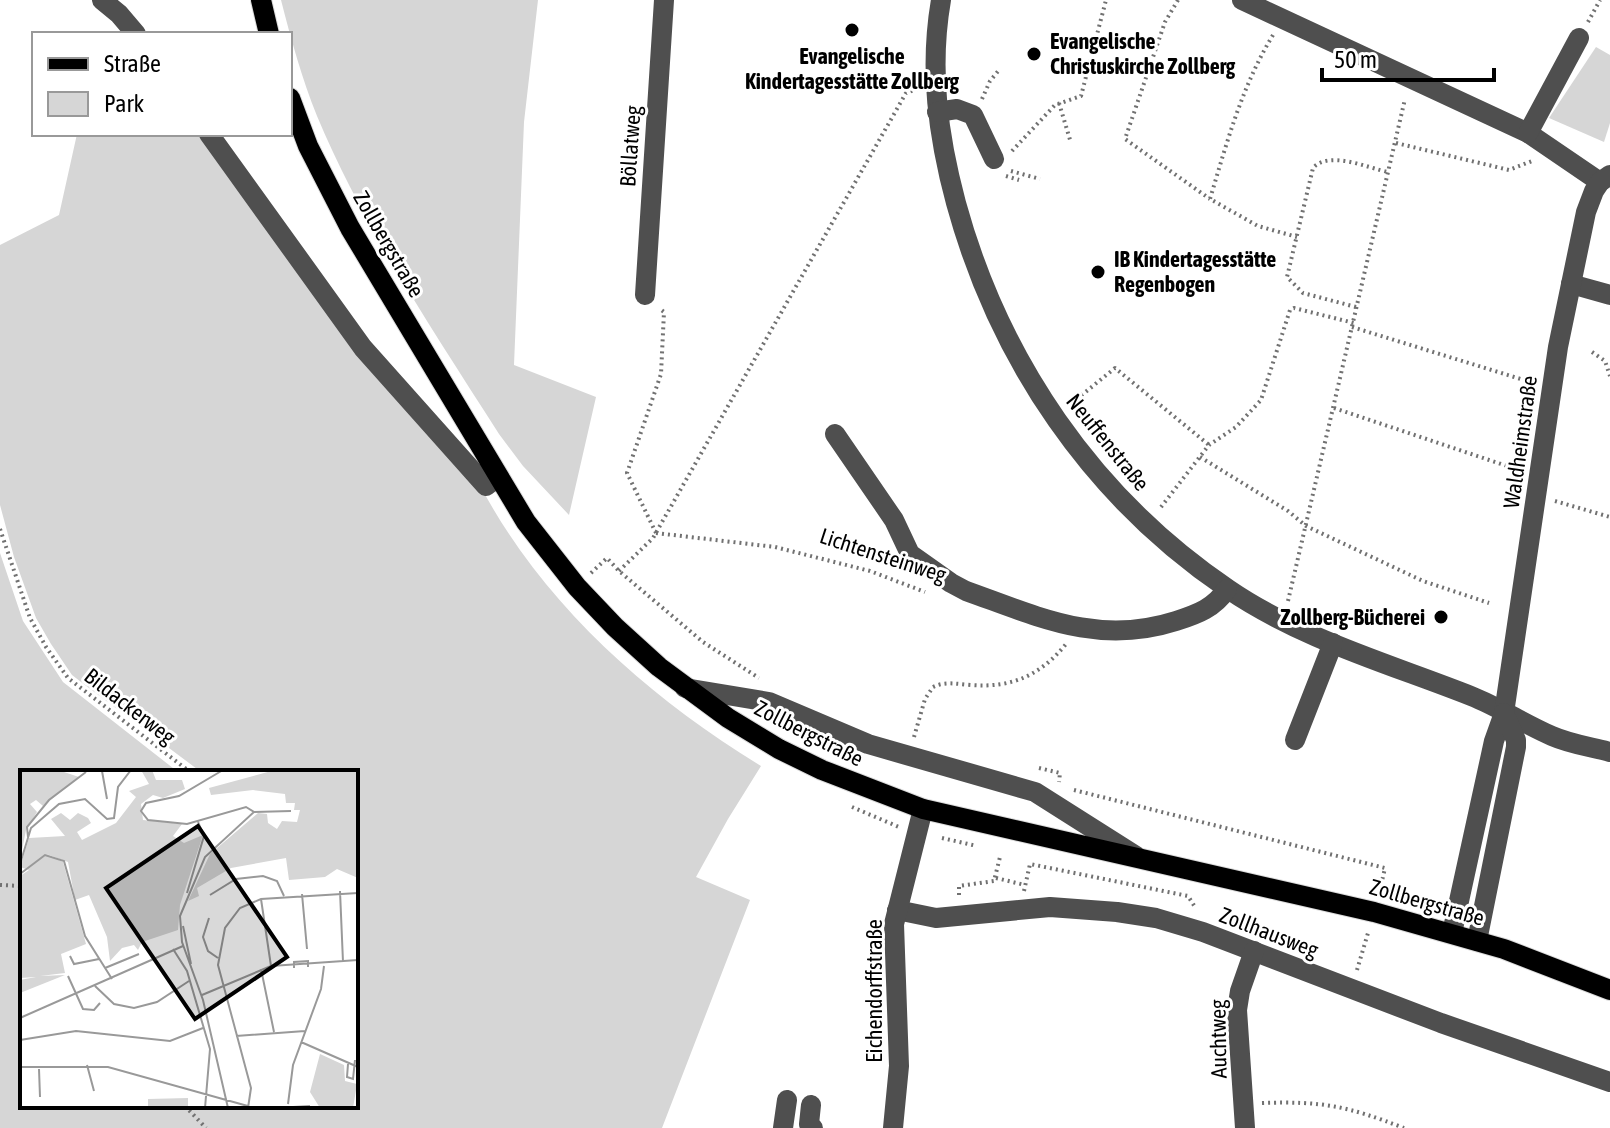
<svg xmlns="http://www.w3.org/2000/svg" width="1610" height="1128" font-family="'Asap Condensed',sans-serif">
<rect width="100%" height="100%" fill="#fff"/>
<!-- green -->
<g fill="#d6d6d6">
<path d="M281 0H538L524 122 514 365 596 397 569 515 523 466 499 434C434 332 364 228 317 116 302 79 291 39 281 0Z"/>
<polygon points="1596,47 1610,55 1610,123 1604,142 1549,118"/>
<path d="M77 134H200L483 491C547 608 649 697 761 766L728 819 696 877 750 900 662 1128H0V553L23 621 63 682 178 772H22V1106H356V772H201L85 685 72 675 51 644 36 618 14 557 0 505V245L59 215Z"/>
</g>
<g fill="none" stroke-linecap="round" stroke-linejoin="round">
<defs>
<g id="major">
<polyline points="261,0 269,34"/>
<polyline points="290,98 308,146 350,228 526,522 577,587 615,627 659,667 728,718 779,749 822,770 923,809 1374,912 1504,949 1610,990"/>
</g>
</defs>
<!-- major casing -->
<use href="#major" stroke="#dbdbdb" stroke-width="22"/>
<!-- path -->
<g stroke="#717171" stroke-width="4" stroke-dasharray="2 4" stroke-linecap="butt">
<polyline points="1178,0 1165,22 1125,139 1210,199"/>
<polyline points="1588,22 1600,0"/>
<path d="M1273 35C1242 86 1227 142 1210 199L1258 226 1297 237"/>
<polyline points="982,99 990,81 999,70"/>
<polyline points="1059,103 1071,143"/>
<polyline points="1396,143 1509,170 1532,161"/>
<polyline points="1012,151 1055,105 1081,96 1106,0"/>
<polyline points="1011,171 1040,179"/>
<polyline points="1006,176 1019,180"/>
<path d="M1356 307 1303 293 1287 277 1313 168C1329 150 1368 168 1388 172"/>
<polyline points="1352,327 1524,380"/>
<polyline points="1592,352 1605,361 1610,376"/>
<polyline points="1072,403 1115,368 1209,445"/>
<polyline points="1334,408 1510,467"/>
<polyline points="1200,457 1288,511 1306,526 1423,581 1489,603"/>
<polyline points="1555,501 1610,517"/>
<polyline points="1161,507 1209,445 1236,427 1261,400 1290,310 1294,308 1354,323"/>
<polyline points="0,529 30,618 46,647 68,678 190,772"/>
<polyline points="656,533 775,547 870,571 925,592"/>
<polyline points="656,533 627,473 661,374 664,312 660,309"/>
<polyline points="619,571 653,538 906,93 917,89"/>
<polyline points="591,573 607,558 619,571 703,642 759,678"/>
<polyline points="1288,601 1405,99"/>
<path d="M914 737 925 699 933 687C945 681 957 684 971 685 1011 688 1040 676 1066 644"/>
<polyline points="1039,768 1060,773 1059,782"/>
<polyline points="1074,790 1385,868 1379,894"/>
<polyline points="852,807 899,827"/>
<polyline points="942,838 977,846"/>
<polyline points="996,878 1025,885"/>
<polyline points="0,885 22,886"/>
<polyline points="1024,891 1030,864 1188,896 1195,907"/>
<polyline points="959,895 959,886 994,881 1000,857"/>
<polyline points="1357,970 1368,933"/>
<path d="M1262 1103C1323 1101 1347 1106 1404 1128"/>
<polyline points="185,1106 206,1128"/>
</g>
<!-- minor -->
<g stroke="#4f4f4f" stroke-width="20">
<polyline points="102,0 119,14 136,34"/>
<path d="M941 0C929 69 938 136 956 203 999 360 1092 497 1228 589 1301 639 1390 664 1471 696 1499 707 1524 724 1552 736 1570 744 1591 747 1610 752"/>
<polyline points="1242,0 1528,133 1600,182"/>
<polyline points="937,112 957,109 973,115 994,159"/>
<polyline points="1528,133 1579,38"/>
<polyline points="209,134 363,348 486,486 498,477"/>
<polyline points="1571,284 1610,295"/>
<polyline points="645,295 664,0"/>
<path d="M835 434 894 520 910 554 951 583 966 591C1039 617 1098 646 1176 621 1198 614 1214 608 1227 589"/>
<polyline points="685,688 769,702 868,744 1035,792 1136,856"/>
<polyline points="1295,740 1333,643"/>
<polyline points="897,910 936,918 1050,907 1117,912 1156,918 1203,932 1441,1023 1610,1082"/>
<polyline points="1452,933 1494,741 1504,713 1558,347 1586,212 1594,191 1600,182 1610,175"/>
<polyline points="1477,941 1516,747 1516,740 1504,713"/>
<polyline points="811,1105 809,1124 813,1128"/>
<polyline points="783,1128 787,1100"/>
<polyline points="893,1128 899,1066 894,924 923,809"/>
<polyline points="1245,1128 1237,1010 1240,991 1254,951"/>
</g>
<!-- major -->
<use href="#major" stroke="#000" stroke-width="20"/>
</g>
<!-- markers -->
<g fill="#000" stroke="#fff" stroke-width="3">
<circle cx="852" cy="30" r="8"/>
<circle cx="1034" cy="54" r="8"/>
<circle cx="1098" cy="272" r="8"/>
<circle cx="1441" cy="617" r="8"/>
</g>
<g text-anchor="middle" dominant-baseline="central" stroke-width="6" stroke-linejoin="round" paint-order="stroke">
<!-- poi labels -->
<g font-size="22" font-weight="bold" fill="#000" stroke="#fff" text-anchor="start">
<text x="1050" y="41">Evangelische<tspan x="1050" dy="25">Christuskirche Zollberg</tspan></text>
<text x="852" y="56" text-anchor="middle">Evangelische<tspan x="852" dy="25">Kindertagesstätte Zollberg</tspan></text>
<text x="1114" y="259">IB Kindertagesstätte<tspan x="1114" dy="25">Regenbogen</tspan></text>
<text x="1425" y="617" text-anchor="end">Zollberg-Bücherei</text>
</g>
<!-- street labels -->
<g font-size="22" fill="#000" stroke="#fff">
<text transform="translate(630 146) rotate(-86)">Böllatweg</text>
<text transform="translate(389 244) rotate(60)">Zollbergstraße</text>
<text transform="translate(1108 442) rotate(51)">Neuffenstraße</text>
<text transform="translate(1520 442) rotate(-82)">Waldheimstraße</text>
<text transform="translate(883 555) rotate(18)">Lichtensteinweg</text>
<text transform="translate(130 706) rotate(38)">Bildackerweg</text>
<text transform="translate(809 733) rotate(27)">Zollbergstraße</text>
<text transform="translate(1427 902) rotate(16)">Zollbergstraße</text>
<text transform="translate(1269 932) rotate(21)">Zollhausweg</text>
<text transform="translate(874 991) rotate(-90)">Eichendorffstraße</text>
<text transform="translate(1218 1039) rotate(-91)">Auchtweg</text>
</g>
</g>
<!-- overview -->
<g transform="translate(20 770)">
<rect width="338" height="338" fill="#fff"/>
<path d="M38 0 59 7 23 36 16 30 10 34 17 42 6 60 0 90V1ZM121 0H132L136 10H162L165 19 143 28 133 25 121 34 123 50 162 54 153 66 164 73 183 65 160 135 158 160 122 172 118 180 114 175 102 178 90 191 87 167 69 125 55 130 48 92 26 84 43 92 66 174 41 184 45 203 20 206 45 205 0 223V210L16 207 0 208V106L9 100 0 97 9 68 45 66 31 49 41 43 50 50 58 43 68 48 71 53 57 62 62 70 96 53 116 27 109 21 129 14ZM255 0H338V108L317 99 305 107 269 110 266 88 211 98 177 118 179 126 168 131 190 84 238 43 247 44 248 53 257 59 262 51 277 52 280 40H274L275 33H266L265 24 233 20 191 25 189 18ZM300 284 324 295 325 311 337 314 333 338H300L290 322ZM168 328V338H128V329Z" fill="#d6d6d6"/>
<path fill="none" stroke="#999" stroke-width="2" d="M59 0H87M203 0 159 26 126 33 121 41 128 50 167 54 226 37 234 42 185 87 160 146 162 172 183 230 208 338M82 1 87 29M234 42 271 41M8 67 7 57 29 30 66 2M0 94 11 58 39 34 65 29 87 49 94 48 98 17 111 0M0 104 25 85 44 91 65 166 92 209M320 121 323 192M167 123 184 66 178 52M282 124 287 179M190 125 216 109 243 106 257 111 264 126M241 129 251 196M189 148 183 167 188 181 198 188M163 156 171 194M153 179 167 201 190 279 185 338M50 186 54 194 79 189M251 196 338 190M85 198 119 184M274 198V192L288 191V197M241 199 254 262M48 206 63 239 74 240 80 233M75 216 94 234 114 238 137 232 169 211M182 225 251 196M0 248 163 176M216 266 285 261M0 270 56 261 150 271 183 258M281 272 338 297M328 294 327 307 333 309 335 290M67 295 74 321M0 297H88L235 338M19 299 20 327M268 334 273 295 301 219 304 196M228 338 231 318 198 195 205 158 220 138 241 129 338 123M256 338 290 336"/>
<path fill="#000" fill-opacity="0.15" stroke="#000" stroke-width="4" d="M178 56 267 187 175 249 86 118Z"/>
<rect width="338" height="338" fill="none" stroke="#000" stroke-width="4"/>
</g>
<!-- legend -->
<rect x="32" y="32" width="260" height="104" fill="#ffffff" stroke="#999999" stroke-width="2"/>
<rect x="48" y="58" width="40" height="12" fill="#000000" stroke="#999999" stroke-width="2"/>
<text x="104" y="72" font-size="24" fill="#000000">Straße</text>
<rect x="48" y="92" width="40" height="24" fill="#d6d6d6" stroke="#999999" stroke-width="2"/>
<text x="104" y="112" font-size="24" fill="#000000">Park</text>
<!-- scale -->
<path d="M1322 68v12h172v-12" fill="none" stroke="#000000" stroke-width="4"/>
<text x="1334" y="68" font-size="24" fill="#000000" stroke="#ffffff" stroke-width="6" paint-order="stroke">50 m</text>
</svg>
